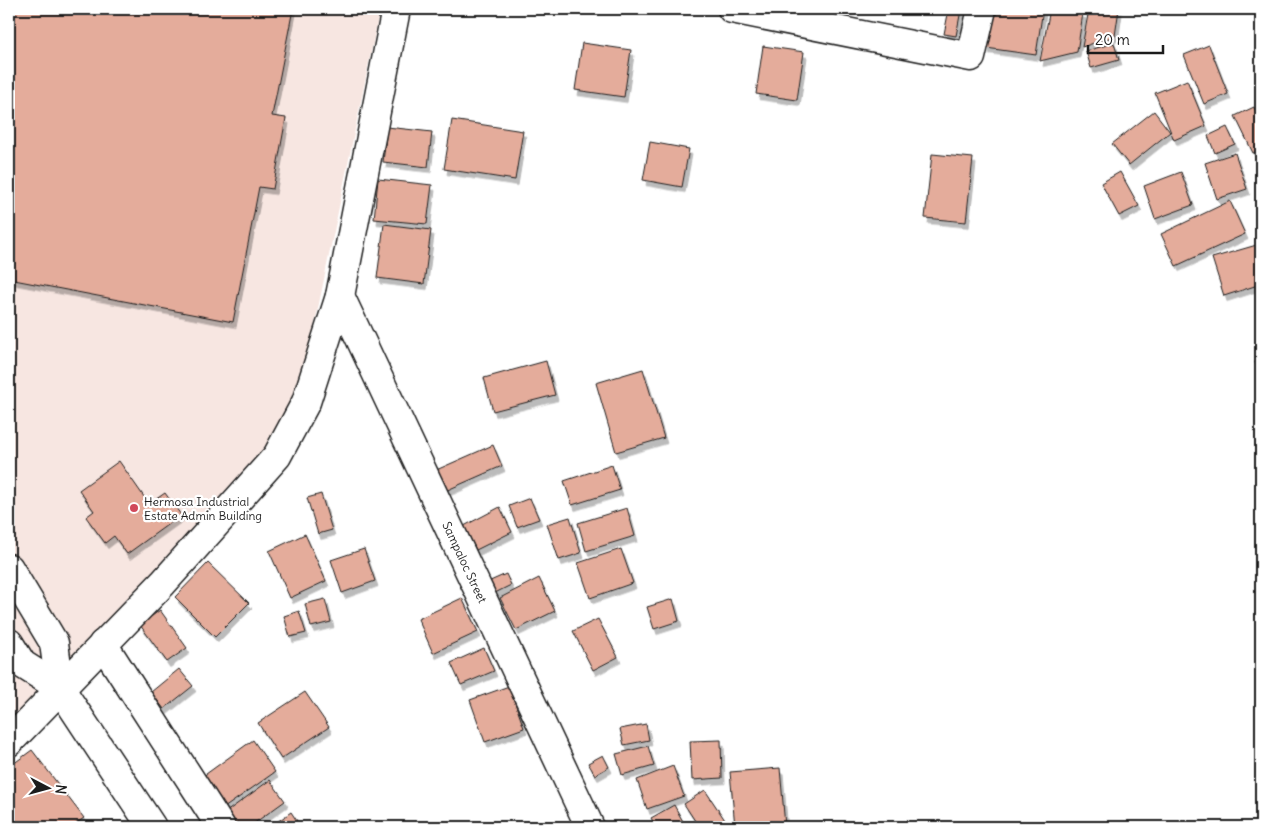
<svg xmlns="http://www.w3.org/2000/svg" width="1270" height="836" font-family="Delius,sans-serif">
<defs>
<filter id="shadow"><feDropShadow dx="3" dy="5.5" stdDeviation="0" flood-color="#0004"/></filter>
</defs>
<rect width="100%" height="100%" fill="#fff"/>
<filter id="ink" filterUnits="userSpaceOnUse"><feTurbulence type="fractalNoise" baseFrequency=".02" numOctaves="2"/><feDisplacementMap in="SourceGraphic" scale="10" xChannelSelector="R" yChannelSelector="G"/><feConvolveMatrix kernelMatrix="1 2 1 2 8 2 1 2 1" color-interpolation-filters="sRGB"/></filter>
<g filter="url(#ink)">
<!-- built -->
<polygon fill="#f7e6e1" points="9,9 380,9 299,400 268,460 9,725"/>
<!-- building -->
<g fill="#e4ac9b" stroke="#1c1c1c" filter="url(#shadow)">
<polygon points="9,9 293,9 272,116 286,118 273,189 259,187 233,322 9,279"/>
<polygon points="949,9 961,10 956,36 944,34"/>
<polygon points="992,9 1043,9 1036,55 986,48"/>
<polygon points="1050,9 1083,13 1077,52 1040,61"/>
<polygon points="1089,9 1119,9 1115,36 1082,47"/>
<polygon points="582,43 631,50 624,97 575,90"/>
<polygon points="1114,43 1119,60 1091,68 1086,51"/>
<polygon points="1209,45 1228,94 1204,104 1184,55"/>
<polygon points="763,46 804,52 797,100 756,94"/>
<polygon points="1187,80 1206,126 1174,140 1155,93"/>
<polygon points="1254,107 1261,123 1261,149 1253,153 1235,116"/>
<polygon points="1154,111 1170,132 1129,165 1112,144"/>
<polygon points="452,120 523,131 515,180 444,169"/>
<polygon points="387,127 432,132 428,167 383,162"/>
<polygon points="1227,127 1235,144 1215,153 1208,136"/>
<polygon points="650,142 689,149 682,187 643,180"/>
<polygon points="1235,153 1247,189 1217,199 1205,163"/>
<polygon points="932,154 973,158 966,222 925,218"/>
<polygon points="1120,172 1139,206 1119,216 1101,183"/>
<polygon points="1181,172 1193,205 1155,219 1144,186"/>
<polygon points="378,179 432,185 427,224 374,219"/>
<polygon points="1230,201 1245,234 1176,266 1161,234"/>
<polygon points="384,224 431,230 424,284 377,278"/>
<polygon points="1260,244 1261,249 1261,284 1224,296 1212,258"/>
<polygon points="1261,359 1261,377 1255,362"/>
<polygon points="546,361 555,395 493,411 484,378"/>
<polygon points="643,369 664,438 616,452 596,383"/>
<polygon points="493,445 502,466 443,492 434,471"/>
<polygon points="119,461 149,504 165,493 181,515 127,554 114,536 105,543 86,517 94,511 79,490"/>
<polygon points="612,465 620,490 572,505 564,481"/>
<polygon points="321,494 332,530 318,534 307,498"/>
<polygon points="530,498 539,519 517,527 509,506"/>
<polygon points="500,507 512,532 476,550 464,526"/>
<polygon points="627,508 635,536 586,551 578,523"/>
<polygon points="570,517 581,553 559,560 547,524"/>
<polygon points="305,534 326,581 290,598 269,551"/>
<polygon points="364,549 375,581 342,593 331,560"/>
<polygon points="621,549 633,583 590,598 578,563"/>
<polygon points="208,563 249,603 215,637 175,597"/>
<polygon points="506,574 511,585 493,594 488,582"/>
<polygon points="539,578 555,611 516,630 500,598"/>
<polygon points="462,598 478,632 433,653 418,619"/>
<polygon points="325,599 331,622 311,627 305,604"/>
<polygon points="673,599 679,621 654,629 647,607"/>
<polygon points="160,610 187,648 167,662 140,625"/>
<polygon points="299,611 306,633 290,637 284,616"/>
<polygon points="598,619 618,657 593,670 573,631"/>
<polygon points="484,648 494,671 461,685 451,663"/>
<polygon points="179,669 193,686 164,709 151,692"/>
<polygon points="509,686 524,728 485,742 470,700"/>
<polygon points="305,692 329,727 281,759 258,723"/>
<polygon points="646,724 649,740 624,745 620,729"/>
<polygon points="253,740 275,772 217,813 195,782"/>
<polygon points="721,740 722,778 692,780 690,741"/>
<polygon points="648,746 654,766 622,775 616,754"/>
<polygon points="32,750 84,818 71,827 9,827 9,767"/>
<polygon points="603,755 609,767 595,775 588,763"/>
<polygon points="673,766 684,796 647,809 637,780"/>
<polygon points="780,768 785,826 735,827 730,772"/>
<polygon points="270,780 285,801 249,827 231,827 222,815"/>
<polygon points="705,790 729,826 728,827 699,827 684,804"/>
<polygon points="674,805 686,827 656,827 651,818"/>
<polygon points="291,812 301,827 270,827"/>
</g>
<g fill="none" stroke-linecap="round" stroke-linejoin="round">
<defs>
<g id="minor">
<polyline points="732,9 971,57 982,9"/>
<path id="s1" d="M340 296 590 827"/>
<polyline points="9,568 54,643 60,688"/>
<polyline points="9,643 22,664 60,688 152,827"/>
<polyline points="103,644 221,827"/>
<polyline points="9,742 163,583 277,456 306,402 340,296 396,9"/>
</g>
</defs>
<!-- minor casing -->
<use href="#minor" stroke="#1c1c1c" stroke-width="31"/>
<!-- minor -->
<use href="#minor" stroke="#fff" stroke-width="28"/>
</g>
</g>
<!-- markers -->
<circle fill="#d1495b" stroke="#fff" stroke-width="2" cx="134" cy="508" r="5"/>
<g text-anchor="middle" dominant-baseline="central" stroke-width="4.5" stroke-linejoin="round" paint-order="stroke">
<!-- poi labels -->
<g font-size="12" fill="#1c1c1c" stroke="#fff" text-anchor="start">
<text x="144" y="501">Hermosa Industrial<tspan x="144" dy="14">Estate Admin Building</tspan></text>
</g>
<!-- street labels -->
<g font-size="12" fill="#1c1c1c" stroke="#fff">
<text stroke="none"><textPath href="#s1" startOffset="294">Sampaloc Street</textPath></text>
</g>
</g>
<!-- margin -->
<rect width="1270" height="836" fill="none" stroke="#fff" stroke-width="30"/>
<rect x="15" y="15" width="1240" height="806" fill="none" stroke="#1c1c1c" stroke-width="2" filter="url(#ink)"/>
<!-- north arrow -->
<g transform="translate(48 788) rotate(96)" stroke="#ffffff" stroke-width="4" paint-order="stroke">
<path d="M0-4L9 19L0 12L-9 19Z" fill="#1c1c1c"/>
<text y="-8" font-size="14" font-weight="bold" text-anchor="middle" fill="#1c1c1c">N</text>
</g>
<!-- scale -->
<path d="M1088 45v8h75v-8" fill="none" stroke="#1c1c1c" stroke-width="2.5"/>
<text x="1095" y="45" font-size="15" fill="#1c1c1c" stroke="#ffffff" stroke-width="4" paint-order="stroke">20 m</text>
</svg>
